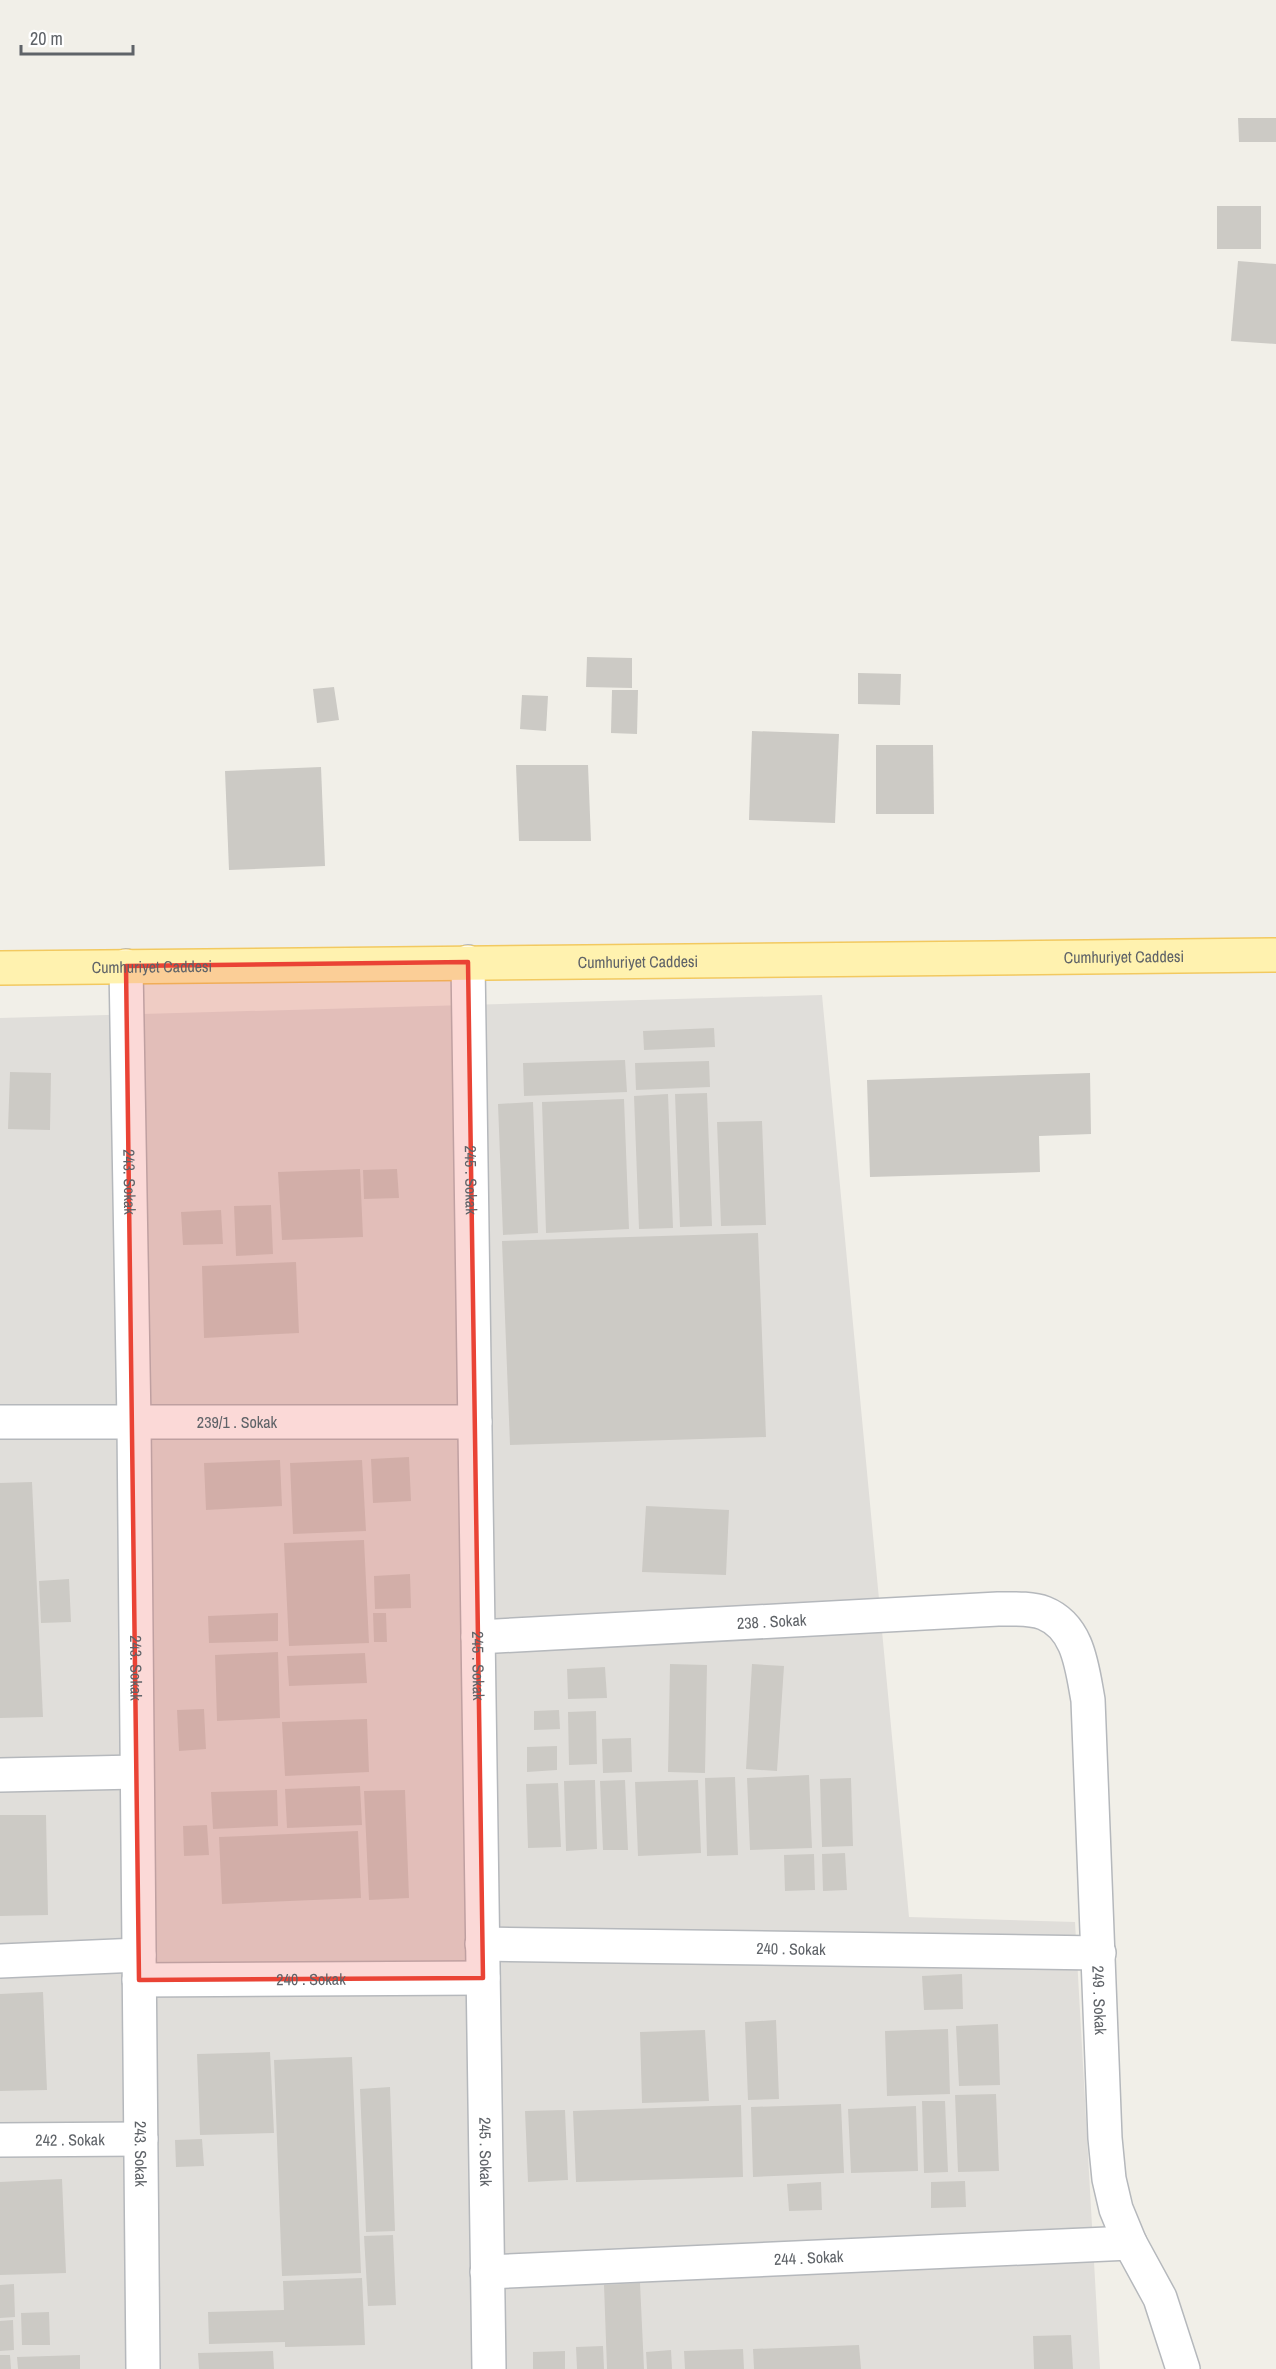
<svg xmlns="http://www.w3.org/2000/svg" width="1276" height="2369" font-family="'Archivo Narrow',sans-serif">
<rect width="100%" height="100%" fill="#f1efe8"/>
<!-- industrial -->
<polygon fill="#e0deda" points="822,995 909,1917 1075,1922 1100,2369 0,2369 0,1018"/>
<!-- building -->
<g fill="#cccac5">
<polygon points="1238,118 1276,118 1276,142 1239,142"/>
<rect x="1217" y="206" width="44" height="43"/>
<polygon points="1238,261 1276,264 1276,344 1231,341"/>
<polygon points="587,657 632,658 632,688 586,687"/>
<polygon points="858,673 901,674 900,705 858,704"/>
<polygon points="334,687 339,720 317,723 313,689"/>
<polygon points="612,690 638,690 637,734 611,733"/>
<polygon points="522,695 548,696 546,731 520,729"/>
<polygon points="752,731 839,734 835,823 749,820"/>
<polygon points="876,745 933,745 934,814 876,814"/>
<polygon points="516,765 588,765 591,841 519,841"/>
<polygon points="321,767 325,866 229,870 225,771"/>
<polygon points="714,1028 715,1047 644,1050 643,1031"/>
<polygon points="625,1060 627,1092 524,1096 523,1063"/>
<polygon points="709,1061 710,1087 636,1090 635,1063"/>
<polygon points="10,1072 51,1073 50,1130 8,1129"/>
<polygon points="1090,1073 1091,1134 1039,1136 1040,1172 870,1177 867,1080"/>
<polygon points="707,1093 712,1226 680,1227 675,1094"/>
<polygon points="668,1094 673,1228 639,1229 634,1096"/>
<polygon points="624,1099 629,1229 546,1233 542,1102"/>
<polygon points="533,1102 538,1233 503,1235 498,1104"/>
<polygon points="762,1121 766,1225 721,1226 717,1122"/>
<polygon points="360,1169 363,1237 282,1240 278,1172"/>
<polygon points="397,1169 399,1198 364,1199 363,1170"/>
<polygon points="271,1205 273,1254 236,1256 234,1206"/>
<polygon points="221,1210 223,1244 183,1245 181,1212"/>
<polygon points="758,1233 766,1437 510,1445 502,1241"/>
<polygon points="296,1262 299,1333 204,1338 202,1266"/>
<polygon points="409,1457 411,1501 373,1503 371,1459"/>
<polygon points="280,1460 282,1506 206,1510 204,1463"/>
<polygon points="362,1460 366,1531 293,1534 290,1463"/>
<polygon points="32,1482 43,1717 0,1718 0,1483"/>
<polygon points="646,1506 729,1510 726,1575 642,1572"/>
<polygon points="364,1540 369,1643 289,1646 284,1543"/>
<polygon points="410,1574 411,1608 375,1609 374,1576"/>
<polygon points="69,1579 71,1622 41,1623 39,1581"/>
<polygon points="278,1613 278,1641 209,1643 208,1616"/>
<polygon points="373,1613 386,1613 387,1642 374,1642"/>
<polygon points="278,1652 280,1718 217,1721 215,1655"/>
<polygon points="365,1653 367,1683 289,1686 287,1656"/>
<polygon points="670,1664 707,1665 705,1773 668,1772"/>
<polygon points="752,1664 784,1666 777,1771 746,1769"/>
<polygon points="605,1667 607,1698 568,1699 567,1669"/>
<polygon points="204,1709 206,1749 179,1751 177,1710"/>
<polygon points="559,1710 560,1729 534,1730 534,1711"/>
<polygon points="596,1711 597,1764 569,1765 568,1712"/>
<polygon points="367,1719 369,1772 285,1776 282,1722"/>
<polygon points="631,1738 632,1772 603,1773 602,1739"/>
<polygon points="557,1746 557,1770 527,1772 527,1747"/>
<polygon points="809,1775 812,1848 750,1850 747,1778"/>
<polygon points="735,1777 738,1855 707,1856 705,1778"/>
<polygon points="851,1778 853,1846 822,1847 820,1779"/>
<polygon points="595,1780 597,1849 566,1851 564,1781"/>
<polygon points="625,1780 628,1850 603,1850 600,1781"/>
<polygon points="698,1780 701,1853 638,1856 635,1782"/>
<polygon points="558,1783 561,1847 528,1848 526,1784"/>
<polygon points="360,1786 362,1825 287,1828 285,1789"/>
<polygon points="277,1790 278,1826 213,1829 211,1792"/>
<polygon points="405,1790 409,1898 369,1900 364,1791"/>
<polygon points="0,1815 46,1815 48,1915 0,1916"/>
<polygon points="207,1825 209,1855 184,1856 183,1826"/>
<polygon points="358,1831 361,1898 222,1904 219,1837"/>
<polygon points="845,1853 847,1890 823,1891 822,1854"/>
<polygon points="814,1854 815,1890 785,1891 784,1855"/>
<polygon points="962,1974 963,2009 924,2010 922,1976"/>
<polygon points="43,1992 47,2090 0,2091 0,1994"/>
<polygon points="776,2020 779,2099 748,2100 745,2022"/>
<polygon points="998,2024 1000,2085 959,2086 956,2026"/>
<polygon points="948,2029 950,2094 887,2096 885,2031"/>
<polygon points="705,2030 709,2101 642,2103 640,2032"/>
<polygon points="270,2052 274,2133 200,2135 197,2054"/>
<polygon points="352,2057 361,2273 282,2276 274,2060"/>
<polygon points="390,2087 395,2231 366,2232 360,2089"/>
<polygon points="996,2094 999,2171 958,2172 955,2095"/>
<polygon points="922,2101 945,2101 948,2172 924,2173"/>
<polygon points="841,2104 844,2173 753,2177 751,2107"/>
<polygon points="741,2105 743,2177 576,2182 573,2111"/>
<polygon points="916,2106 918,2171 851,2173 848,2109"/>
<polygon points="565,2110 568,2180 528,2182 525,2111"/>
<polygon points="202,2139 204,2166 176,2167 175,2140"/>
<polygon points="62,2179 66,2273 0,2275 0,2182"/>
<polygon points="965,2181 966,2207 931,2208 931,2182"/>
<polygon points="821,2182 822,2210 789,2211 787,2184"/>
<polygon points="393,2235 396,2305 368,2306 364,2236"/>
<polygon points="362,2278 365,2345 285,2347 285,2342 209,2344 208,2312 284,2310 283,2281"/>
<polygon points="640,2283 644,2369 607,2369 604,2285"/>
<polygon points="14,2284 15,2317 0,2318 0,2285"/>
<polygon points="49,2312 50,2345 22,2345 21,2313"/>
<polygon points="13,2320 14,2350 0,2351 0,2321"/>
<polygon points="1071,2335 1073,2369 1034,2369 1033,2336"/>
<polygon points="859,2345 861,2369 754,2369 753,2349"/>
<polygon points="603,2346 604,2369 577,2369 576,2347"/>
<polygon points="743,2349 744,2369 685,2369 684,2351"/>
<polygon points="671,2350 672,2369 647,2369 646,2352"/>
<polygon points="273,2351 274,2369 199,2369 198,2353"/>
<polygon points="565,2351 565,2369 533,2369 533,2352"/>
<polygon points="0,2355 10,2355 11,2369 0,2369"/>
<polygon points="80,2355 80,2369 18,2369 17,2357"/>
</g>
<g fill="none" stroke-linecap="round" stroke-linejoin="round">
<defs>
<g id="minor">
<path id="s1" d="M468 962 489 2369"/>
<path id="s2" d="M126 966 134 1423 143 2369"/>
<path id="s3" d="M0 1422H475"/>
<path id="s4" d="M478 1637 998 1609C1012 1609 1031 1608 1044 1613 1079 1627 1082 1668 1088 1700L1105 2138 1109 2179 1116 2209 1130 2243 1160 2298 1183 2369"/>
<polyline points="0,1775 136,1772"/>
<path id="s5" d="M482 1944 1099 1953"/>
<polyline points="0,1961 139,1955"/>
<path id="s6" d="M139 1980 483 1978"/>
<path id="s7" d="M0 2140 141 2139"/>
<path id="s8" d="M487 2272 1130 2243"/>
</g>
<g id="major">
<path id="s9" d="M0 968 1276 955"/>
</g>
</defs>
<!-- minor casing -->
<use href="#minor" stroke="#b5b8bc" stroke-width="36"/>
<!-- major casing -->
<use href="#major" stroke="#f2c960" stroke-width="36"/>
<!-- minor -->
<use href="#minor" stroke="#fff" stroke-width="33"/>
<!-- major -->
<use href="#major" stroke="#fff2af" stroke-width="33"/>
</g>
<!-- marked area -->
<path fill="#ea4335" fill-opacity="0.2" stroke="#ea4335" stroke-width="4.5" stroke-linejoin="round" d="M468 962 483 1978 139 1980 126 966Z"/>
<g text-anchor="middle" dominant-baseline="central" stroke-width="5" stroke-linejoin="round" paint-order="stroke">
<!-- street labels -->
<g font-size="16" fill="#5f6368" stroke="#fff">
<text stroke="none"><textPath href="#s9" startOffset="1124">Cumhuriyet Caddesi</textPath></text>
<text stroke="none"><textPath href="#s9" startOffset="638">Cumhuriyet Caddesi</textPath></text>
<text stroke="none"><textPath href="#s9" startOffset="152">Cumhuriyet Caddesi</textPath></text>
<text stroke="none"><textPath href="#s1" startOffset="218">245 . Sokak</textPath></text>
<text stroke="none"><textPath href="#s2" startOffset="216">243. Sokak</textPath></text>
<text stroke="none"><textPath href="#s3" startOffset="237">239/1 . Sokak</textPath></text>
<text stroke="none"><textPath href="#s4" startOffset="294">238 . Sokak</textPath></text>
<text stroke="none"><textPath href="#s1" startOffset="704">245 . Sokak</textPath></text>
<text stroke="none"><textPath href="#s2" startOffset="702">243. Sokak</textPath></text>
<text stroke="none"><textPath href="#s5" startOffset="309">240 . Sokak</textPath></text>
<text stroke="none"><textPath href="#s6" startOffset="172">240 . Sokak</textPath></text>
<text stroke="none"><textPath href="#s4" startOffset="970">249 . Sokak</textPath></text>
<text stroke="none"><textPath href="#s7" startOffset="70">242 . Sokak</textPath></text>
<text stroke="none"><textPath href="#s1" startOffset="1190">245 . Sokak</textPath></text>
<text stroke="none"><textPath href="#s2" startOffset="1188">243. Sokak</textPath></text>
<text stroke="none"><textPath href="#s8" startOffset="322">244 . Sokak</textPath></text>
</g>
</g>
<!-- scale -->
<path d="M21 45v9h112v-9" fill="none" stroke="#5f6368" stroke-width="3"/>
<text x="30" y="45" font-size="18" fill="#5f6368" stroke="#ffffff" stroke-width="4.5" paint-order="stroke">20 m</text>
</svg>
